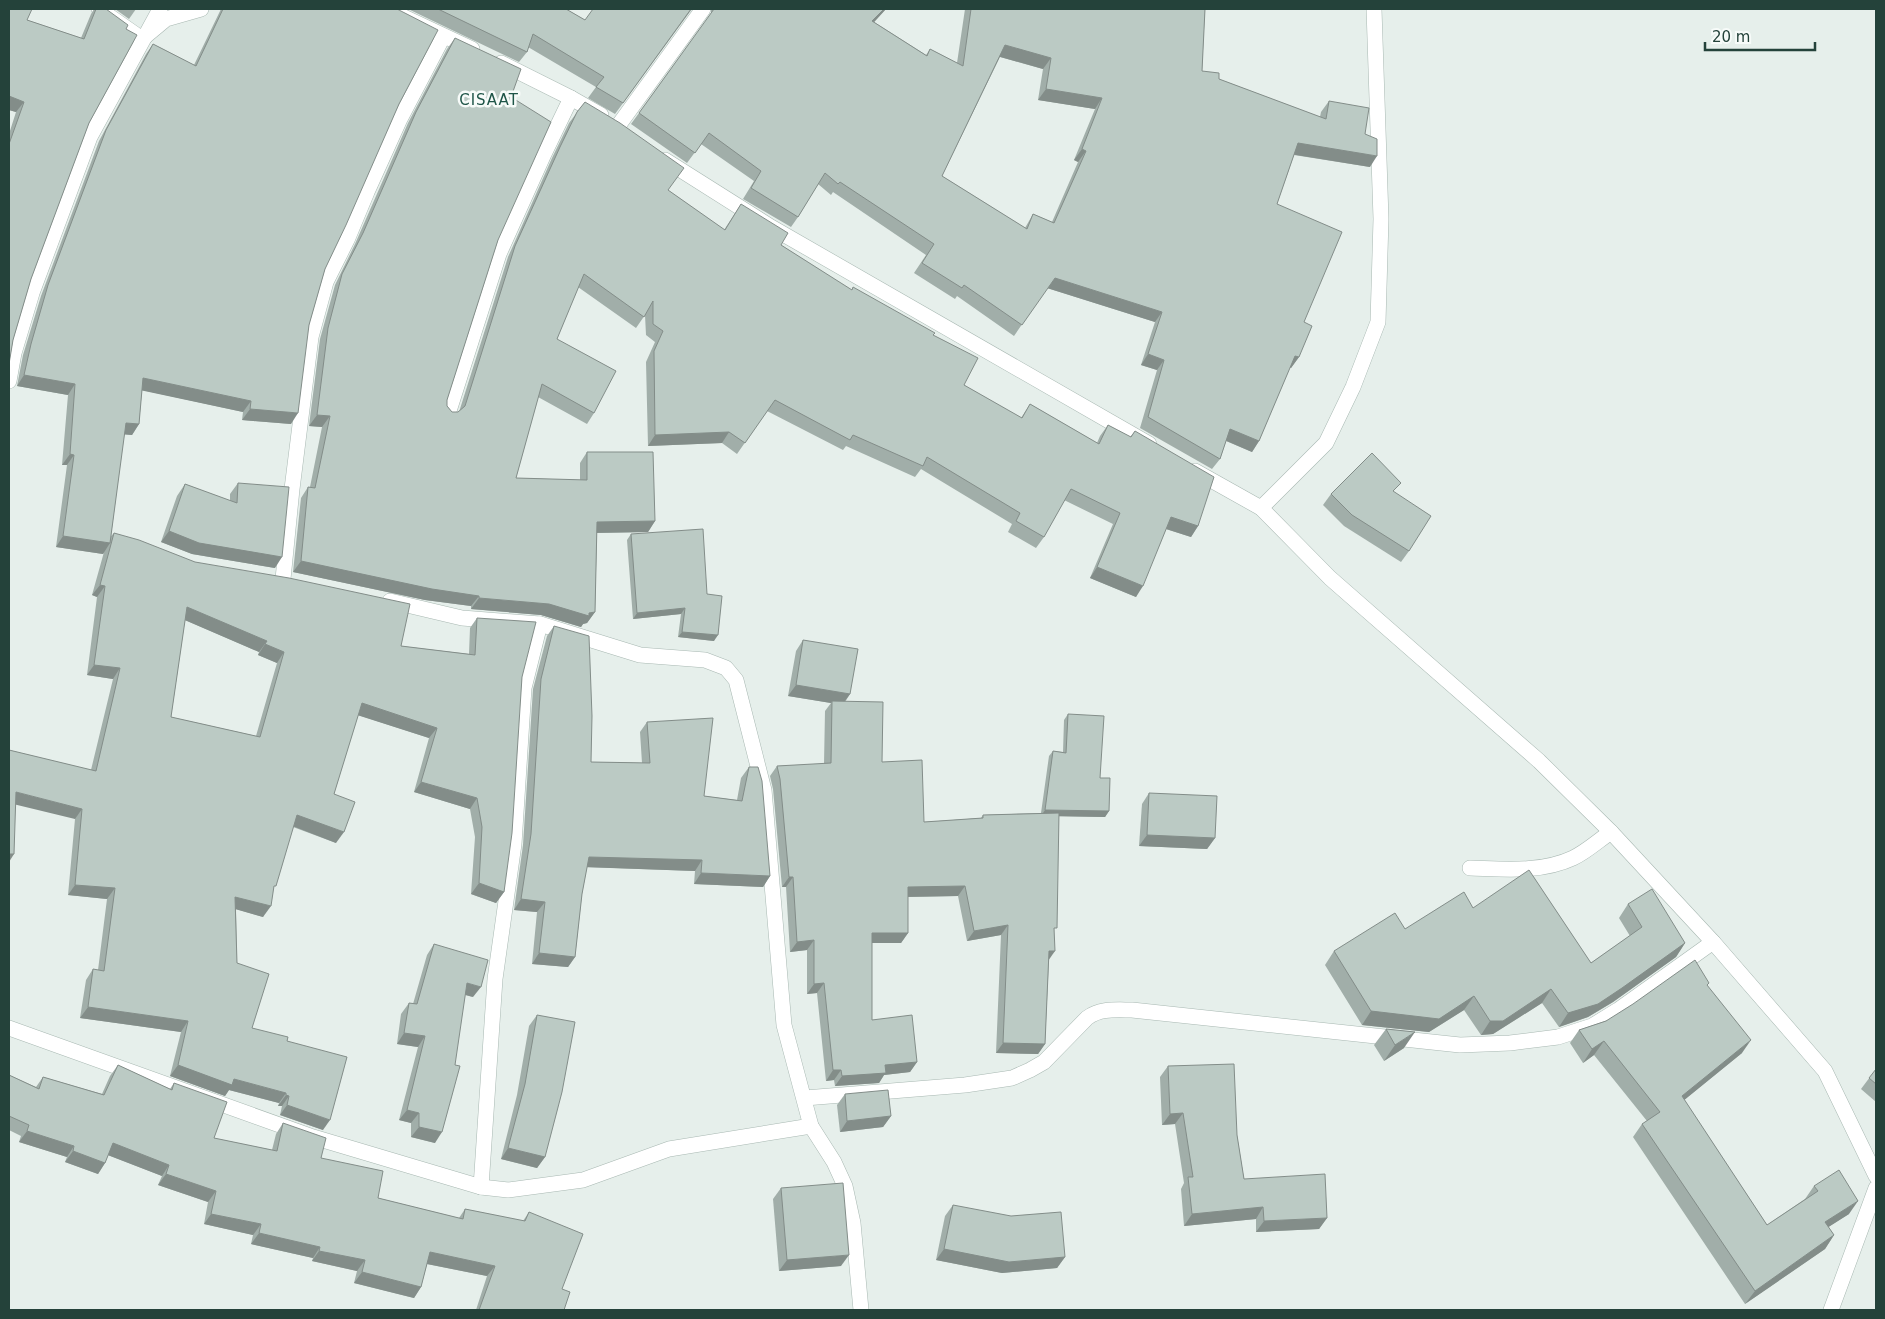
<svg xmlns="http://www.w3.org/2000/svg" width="1885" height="1319" font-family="'DejaVu Sans',sans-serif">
<rect width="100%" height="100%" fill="#e6efeb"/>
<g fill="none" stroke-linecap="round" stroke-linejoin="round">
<defs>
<path id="lane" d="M1470 868C1504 869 1541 873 1573 858 1586 852 1599 840 1611 832"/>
<g id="street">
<polyline points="99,9 142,39 166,19 201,9"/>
<polyline points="387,9 472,49"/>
<polyline points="501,63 571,98 601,115"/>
<polyline points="618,126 703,9"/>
<polyline points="665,160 771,227 1149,444"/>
<polyline points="9,381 14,353 32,293 90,137 160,9"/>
<polyline points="448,414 499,254 544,154 571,98"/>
<polyline points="1195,471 1261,508 1330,578 1539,761 1611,832 1713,942 1825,1071 1876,1176"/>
<polyline points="1261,508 1326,443 1353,387 1378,322 1381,219 1374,9"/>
<polyline points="283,579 292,489 311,337 326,282 347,240 367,192 400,119 443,37"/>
<polyline points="390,601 462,618 540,624 640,655 705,660 726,668 736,680 764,790 784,1025 811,1126 834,1162 845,1186 853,1223 861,1310"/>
<polyline points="9,1028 313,1137 481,1187 508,1190 583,1180 669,1149 811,1126"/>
<path d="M805 1098 965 1085 1012 1078 1030 1070 1044 1062 1087 1018C1100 1008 1116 1010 1132 1010L1460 1045 1510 1043 1558 1037 1592 1026 1618 1010 1713 942"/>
<polyline points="481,1187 495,979 514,844 524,688 540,624"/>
<polyline points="1831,1310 1876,1188"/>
</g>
</defs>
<!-- lane casing -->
<use href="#lane" stroke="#a8b8b2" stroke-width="16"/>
<!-- street casing -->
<use href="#street" stroke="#a8b8b2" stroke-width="16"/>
<!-- lane -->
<use href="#lane" stroke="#fff" stroke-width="15"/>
<!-- street -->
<use href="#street" stroke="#fff" stroke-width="15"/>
</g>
<!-- wall -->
<g fill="#a1aea9" fill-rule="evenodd">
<polygon points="9,9 27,20 81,38 91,14 94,9 106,9 126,29 89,123 31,279 13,340 9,364 9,134 16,112 9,110"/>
<polygon points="115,9 136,9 129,19"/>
<path d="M221 9H397L399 104 325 269 309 325 291 424 242 420 243 412 142 390 139 424 132 435 124 434 111 536 114 533 401 646 469 654 470 628 477 618 522 677 504 892 496 903 471 894 475 837 470 809 414 792 429 738 358 715 334 794 336 843 293 827 273 889 263 917 236 909 237 963 252 1028 287 1041 323 1130 280 1115 282 1106H278L279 1103 229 1090 225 1096 170 1076 181 1032 80 1018 86 980 93 969 98 970 107 899 68 895 75 819 9 750 91 770 113 679 87 675 97 597 92 595 104 552 103 554 56 547 67 465H62L68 395 17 386 23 355 41 296 99 141 146 54 153 44 194 65ZM185 620 259 652 258 655 277 663 256 736 171 717Z"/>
<polygon points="408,9 566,9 585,20 692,9 615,114 588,98 596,87 528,47 527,52 519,62"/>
<path d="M711 9H886L874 22 926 55 930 49 957 63 965 9H1205L1202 71 1219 79 1320 117 1321 112 1329 101 1365 134 1370 167 1294 155 1277 204 1304 322 1299 357 1291 368 1290 367 1259 441 1252 452 1226 441 1220 459 1212 469 1140 428 1157 370 1141 365 1155 322 1047 288 1014 336 957 296 955 299 914 273 926 255 833 192 831 195 818 184 798 217 791 227 743 199 754 181 701 144 687 163 631 124 711 14ZM1000 57 1043 69 1038 100 1095 109 1074 160 1078 162 1052 222 1033 214 1025 228 942 176Z"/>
<polygon points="455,38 511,97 498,240 447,400 447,406 452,412 459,412 508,257 552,158 569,123 585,102 668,190 724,230 741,204 781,245 851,290 933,335 964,385 1021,418 1030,404 1097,443 1100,436 1108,425 1130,437 1135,431 1198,526 1191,537 1166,529 1136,597 1090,578 1113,524 1064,500 1044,537 1036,548 1008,532 1012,524 921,469 915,477 846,446 843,450 767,411 737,454 722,443 648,446 646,362 655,342 646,335 645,315 636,328 578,287 557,339 594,413 587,424 538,397 516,478 580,480 580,463 587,452 655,521 648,532 597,533 595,612 587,623 583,624 581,627 541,615 471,609 471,606 425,600 293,572 301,498 308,487 310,487 322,427 309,426 320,339 335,285 355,244 408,123 447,49"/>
<polygon points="238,483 275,568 192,554 161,542 177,496 185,484 230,501 230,494"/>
<polygon points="1395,493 1409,551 1401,562 1344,526 1323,505 1331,494"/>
<polygon points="631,534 707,594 714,641 678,637 681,614 633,619 627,540"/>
<polygon points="554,626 591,762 642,763 640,732 647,722 704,796 737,800 741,778 749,767 770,876 763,887 694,884 695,871 587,867 582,894 575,957 568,967 532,964 537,912 514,910 523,845 533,689 547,636"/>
<polygon points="803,640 850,694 845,702 882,762 924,822 981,818 983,815 1041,813 1049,756 1053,751 1063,752 1064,720 1068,714 1100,778 1109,811 1105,817 1059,816 1054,933 1049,959 1045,1044 1038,1054 996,1053 1001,935 967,941 958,896 908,897 908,933 901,943 872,943 872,1020 917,1062 910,1072 884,1075 879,1083 835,1086 834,1080 826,1081 817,993 807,994 807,950 790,952 786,887 782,887 773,789 770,776 777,766 824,764 825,711 831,703 788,696 796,651"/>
<polygon points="1149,793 1215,838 1207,849 1139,846 1142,804"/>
<polygon points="1628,904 1685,943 1676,957 1613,1002 1588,1017 1559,1027 1542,1003 1493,1034 1481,1035 1464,1010 1429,1032 1362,1025 1325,965 1334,951 1473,908 1591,963 1630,936 1619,918"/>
<polygon points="434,944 473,997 465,995 435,1143 411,1137 411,1123 399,1120 418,1047 397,1044 401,1014 409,1003 413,1004 427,955"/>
<polygon points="1707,986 1742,1053 1684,1100 1767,1225 1805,1199 1814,1186 1849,1214 1828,1227 1834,1235 1825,1249 1745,1304 1633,1137 1642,1124 1647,1121 1594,1055 1583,1063 1570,1043 1579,1030"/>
<polygon points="537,1015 545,1157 537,1168 501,1159 517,1095 529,1026"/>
<polygon points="1386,1029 1404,1048 1384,1061 1374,1045"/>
<polygon points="118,1065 170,1089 174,1083 214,1138 272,1150 276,1134 283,1123 321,1158 378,1198 459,1218 465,1209 523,1221 529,1212 562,1289 564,1310 476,1310 487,1276 427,1264 421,1287 414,1298 354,1283 357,1271 312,1261 313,1258 251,1244 253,1235 204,1224 208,1202 158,1185 162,1176 108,1155 105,1163 98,1174 65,1162 67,1157 19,1142 21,1136 9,1130 9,1075 36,1087 43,1077 102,1094 110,1076"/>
<polygon points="1168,1066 1237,1135 1244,1179 1327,1218 1319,1229 1256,1232 1256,1219 1184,1226 1181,1189 1184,1183 1175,1124 1162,1125 1160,1077"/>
<polygon points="1876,1069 1876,1102 1861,1089"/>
<polygon points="845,1094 891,1116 883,1127 840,1132 837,1105"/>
<polygon points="781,1188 841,1266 779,1271 773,1199"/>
<polygon points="953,1205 1065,1257 1057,1268 1002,1273 936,1260 945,1216"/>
</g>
<!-- shaded-wall -->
<g fill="#838d89">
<polygon points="884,9 886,9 865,32 872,21"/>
<polygon points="1005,45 1051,58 1043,69 997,56"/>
<polygon points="1046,89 1102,98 1095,109 1038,100"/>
<polygon points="9,96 24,102 16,112 9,110"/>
<polygon points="1298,143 1377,156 1370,167 1290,154"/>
<polygon points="1082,149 1086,151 1078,162 1074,160"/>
<polygon points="1055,278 1162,312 1155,322 1047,288"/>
<polygon points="1148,354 1164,360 1157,370 1141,365"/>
<polygon points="1295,356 1299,357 1291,368 1287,366"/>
<polygon points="24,375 75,384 68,395 17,386"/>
<polygon points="143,378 251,401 243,412 135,389"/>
<polygon points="250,409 298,413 291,424 242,420"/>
<polygon points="317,415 330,416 322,427 309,426"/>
<polygon points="126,423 139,424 132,435 118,434"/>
<polygon points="1230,429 1259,441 1252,452 1222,439"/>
<polygon points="729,432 722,443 648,446 655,435"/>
<polygon points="70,454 74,455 67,465 62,465"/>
<polygon points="1171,517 1198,526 1191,537 1163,528"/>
<polygon points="655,521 648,532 590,533 597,522"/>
<polygon points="169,531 282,557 275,568 192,554 161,542"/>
<polygon points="63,536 110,543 103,554 56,547"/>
<polygon points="301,561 479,596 471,606 425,600 293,572"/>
<polygon points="1097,567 1143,586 1136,597 1090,578"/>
<polygon points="100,585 105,586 97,597 92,595"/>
<polygon points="479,598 549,604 589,613 595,612 587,623 583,624 581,627 541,615 471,609"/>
<polygon points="187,607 267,641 259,652 180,618"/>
<polygon points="685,608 681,614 633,619 637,613"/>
<polygon points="682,632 718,635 714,641 678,637"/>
<polygon points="265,644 284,652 277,663 258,655"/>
<polygon points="94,665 120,668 113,679 87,675"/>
<polygon points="796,685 850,694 842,705 832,701 831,703 788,696"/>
<polygon points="362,703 437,728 429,738 354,714"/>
<polygon points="421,782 477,798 470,809 414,792"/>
<polygon points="16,792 82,809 75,819 9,803"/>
<polygon points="1045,810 1109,811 1105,817 1041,816"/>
<polygon points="297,815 344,832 336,843 290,825"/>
<polygon points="1147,835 1215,838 1207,849 1139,846"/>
<polygon points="9,854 14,854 9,862"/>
<polygon points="589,857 702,860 695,871 582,867"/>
<polygon points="701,873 770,876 763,887 694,884"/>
<polygon points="789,877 793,877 786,887 782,887"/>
<polygon points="479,883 504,892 496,903 471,894"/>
<polygon points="75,885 115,888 107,899 68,895"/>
<polygon points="965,886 958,896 901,897 908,887"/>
<polygon points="235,897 271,906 263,917 228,907"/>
<polygon points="521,899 545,902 537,912 514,910"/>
<polygon points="1008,925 1001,935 967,941 974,931"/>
<polygon points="872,933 908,933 901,943 865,943"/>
<polygon points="814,940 807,950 790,952 797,942"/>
<polygon points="1685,943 1676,957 1613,1002 1588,1017 1559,1027 1568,1013"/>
<polygon points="1049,951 1055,951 1048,961"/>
<polygon points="539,953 575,957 568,967 532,964"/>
<polygon points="467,983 481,987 473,997 459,993"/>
<polygon points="824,983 817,993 807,994 814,984"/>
<polygon points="1551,989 1542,1003 1493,1034 1481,1035 1490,1021"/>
<polygon points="1474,996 1464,1010 1429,1032 1362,1025 1371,1011"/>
<polygon points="88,1007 188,1021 181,1032 80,1018"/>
<polygon points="1415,1032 1404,1048 1384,1061 1395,1045"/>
<polygon points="404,1033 425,1036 418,1047 397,1044"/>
<polygon points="1751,1040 1742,1053 1672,1110 1682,1096"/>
<polygon points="1604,1041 1594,1055 1583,1063 1592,1049"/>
<polygon points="1003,1043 1045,1044 1038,1054 996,1053"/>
<polygon points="917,1062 910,1072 884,1075 879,1083 835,1086 842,1076 885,1065"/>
<polygon points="178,1065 234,1079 286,1093 279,1103 229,1090 225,1096 170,1076"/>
<polygon points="833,1070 841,1070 834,1080 826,1081"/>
<polygon points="286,1095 289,1096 282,1106 278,1106"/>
<polygon points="287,1105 330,1120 323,1130 280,1115"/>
<polygon points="407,1110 419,1113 411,1123 399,1120"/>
<polygon points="1183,1113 1175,1124 1162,1125 1170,1114"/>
<polygon points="891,1116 883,1127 840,1132 847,1121"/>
<polygon points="419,1127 442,1132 435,1143 411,1137"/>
<polygon points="27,1131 74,1146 67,1157 19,1142"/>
<polygon points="113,1143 169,1165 162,1176 105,1154"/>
<polygon points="508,1148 545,1157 537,1168 501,1159"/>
<polygon points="73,1151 105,1163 98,1174 65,1162"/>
<polygon points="166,1174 216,1191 208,1202 158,1185"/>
<polygon points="1858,1201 1849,1214 1816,1235 1825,1222"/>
<polygon points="1263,1207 1256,1219 1184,1226 1192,1214"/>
<polygon points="211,1214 261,1224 253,1235 204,1224"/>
<polygon points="1327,1218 1319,1229 1256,1232 1264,1221"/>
<polygon points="259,1233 320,1247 313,1258 251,1244"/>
<polygon points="1834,1235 1825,1249 1745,1304 1755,1291"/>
<polygon points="944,1249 1065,1257 1057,1268 1002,1273 936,1260"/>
<polygon points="319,1251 365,1260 357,1271 312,1261"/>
<polygon points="430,1252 495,1266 487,1276 422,1263"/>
<polygon points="849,1255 841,1266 779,1271 787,1260"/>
<polygon points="362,1272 421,1287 414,1298 354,1283"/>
</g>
<!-- building -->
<g fill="#bbcac4" stroke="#838d89" fill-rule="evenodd">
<polygon points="9,9 32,9 27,20 84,39 96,9 106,9 128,25 126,29 137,35 89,123 31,279 13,340 9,364 9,144 24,102 9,96"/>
<polygon points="223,9 397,9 438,30 399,104 346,225 325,269 309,325 298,413 250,409 251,401 143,378 139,424 126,423 110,543 63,536 74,455 70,454 75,384 24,375 31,344 48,285 106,130 153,44 196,66"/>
<polygon points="438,9 566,9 585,20 593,9 691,9 623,103 596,87 604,77 533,34 527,52"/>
<path d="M714 9H884L872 21 927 56 930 49 963 66 971 9H1205L1202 71 1219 73V79L1326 119 1329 101 1369 108 1365 134 1377 139V156L1298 143 1277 204 1342 232 1304 322 1312 326 1299 357 1295 356 1259 441 1230 429 1220 459 1148 417 1164 360 1148 354 1162 312 1055 278 1022 325 964 285 962 288 922 263 934 244 840 182 838 184 825 173 798 217 751 188 761 171 709 133 695 153 639 113ZM1005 45 1051 58 1046 89 1102 98 1082 149 1086 151 1054 223 1033 214 1027 229 942 176Z"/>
<polygon points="455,38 521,69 511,97 551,122 498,240 447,400 447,406 452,412 458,412 465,406 515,246 560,147 577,112 585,102 620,123 684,168 668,190 725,230 741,204 788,233 781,245 852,290 853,287 935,333 933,335 978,358 964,385 1022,418 1030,404 1099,444 1108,425 1131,437 1135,431 1214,477 1198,526 1171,517 1143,586 1097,567 1120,513 1071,489 1044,537 1016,521 1020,513 927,457 923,466 853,435 850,440 775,400 745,443 729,432 655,435 654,351 663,331 653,324 653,301 644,317 584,274 557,339 616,371 594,413 542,384 516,478 587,480 587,452 653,452 655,521 597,522 595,612 589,613 589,616 549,604 479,598 479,596 432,589 301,561 308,487 315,488 330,416 317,415 328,328 342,274 363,233 416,112"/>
<polygon points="1372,453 1401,483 1393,491 1431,516 1409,551 1352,515 1331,494"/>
<polygon points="238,483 289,487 282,557 199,543 169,531 185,484 237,503"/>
<polygon points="703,529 707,594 722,596 718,635 682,632 685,608 637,613 631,534"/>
<path d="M114 533 139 540 195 562 289 578 410 604 401 646 475 655 477 618 536 622 522 677 512 833 504 892 479 883 482 827 477 798 421 782 437 728 362 703 334 794 355 802 344 832 297 815 276 886H274L271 906 235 897 237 963 269 974 252 1028 288 1037 287 1041 347 1057 330 1120 287 1105 289 1096 286 1095V1093L234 1079 232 1085 178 1065 188 1021 88 1007 93 969 104 971 115 888 75 885 82 809 16 792 14 854H9V750L96 771 120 668 94 665 105 586 100 585ZM187 607 267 641 265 644 284 652 260 737 171 717Z"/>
<polygon points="554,626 589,636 592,716 591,762 650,763 647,722 713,718 704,796 742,801 749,767 758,767 762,781 770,876 701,873 702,860 589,857 582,894 575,957 539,953 545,902 521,899 531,834 541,679"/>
<polygon points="803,640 858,649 850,694 796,685"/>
<polygon points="832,701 883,702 882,762 922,760 924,822 983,818 983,815 1059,813 1057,928 1054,928 1055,951 1049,951 1045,1044 1003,1043 1008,925 974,931 965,886 908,887 908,933 872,933 872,1020 912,1015 917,1062 885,1065 886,1073 842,1076 841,1070 833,1070 824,983 814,984 814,940 797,942 793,877 789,877 780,779 777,766 831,763"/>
<polygon points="1068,714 1104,716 1100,778 1110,778 1109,811 1045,810 1053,751 1066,753"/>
<polygon points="1149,793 1217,796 1215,838 1147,835"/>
<polygon points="1529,870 1591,963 1642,927 1628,904 1652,889 1685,943 1622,988 1598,1004 1568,1013 1551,989 1503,1021 1490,1021 1474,996 1439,1019 1371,1011 1334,951 1395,913 1405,929 1464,892 1473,908"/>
<polygon points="434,944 488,960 481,987 467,983 455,1065 460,1066 442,1132 419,1127 419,1113 407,1110 425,1036 404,1033 409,1003 417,1004"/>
<polygon points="1695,960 1709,983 1707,985 1751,1040 1682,1096 1767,1225 1818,1191 1814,1186 1839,1170 1858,1201 1825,1222 1834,1235 1755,1291 1642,1124 1660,1112 1604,1041 1592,1049 1579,1030 1606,1021 1633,1004"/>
<polygon points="537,1015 575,1022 562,1092 545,1157 508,1148 525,1084"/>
<polygon points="1386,1029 1415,1032 1395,1045"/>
<polygon points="1234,1064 1237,1135 1244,1179 1325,1174 1327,1218 1264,1221 1263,1207 1192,1214 1188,1177 1193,1177 1183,1113 1170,1114 1168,1066"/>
<polygon points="118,1065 172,1090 174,1083 227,1102 214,1138 277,1151 283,1123 326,1138 321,1158 383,1171 378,1198 463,1219 465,1209 525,1221 529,1212 583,1234 562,1289 570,1292 564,1310 479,1310 495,1266 430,1252 421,1287 362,1272 365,1260 319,1251 320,1247 259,1233 261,1224 211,1214 216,1191 166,1174 169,1165 113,1143 105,1163 73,1151 74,1146 27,1131 29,1125 9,1116 9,1075 39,1089 43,1077 104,1095"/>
<polygon points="1876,1069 1876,1084 1869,1078"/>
<polygon points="888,1090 891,1116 847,1121 845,1094"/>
<polygon points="843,1183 849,1255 787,1260 781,1188"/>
<polygon points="953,1205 1011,1216 1061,1212 1065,1257 1009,1262 944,1249"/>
</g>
<g text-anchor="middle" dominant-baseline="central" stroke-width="5" stroke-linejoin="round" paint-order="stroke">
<!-- quarter labels -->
<g font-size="15" letter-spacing="1" fill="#1f5548" stroke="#f7fbf9">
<text x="489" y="100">CISAAT</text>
</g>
</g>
<!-- border -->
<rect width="1885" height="1319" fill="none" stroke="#24423a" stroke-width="20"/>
<!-- scale -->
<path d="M1705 42v8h110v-8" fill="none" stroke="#24423a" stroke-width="2.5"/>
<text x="1712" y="42" font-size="15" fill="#24423a" stroke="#f7fbf9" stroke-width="4" paint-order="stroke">20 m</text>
</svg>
